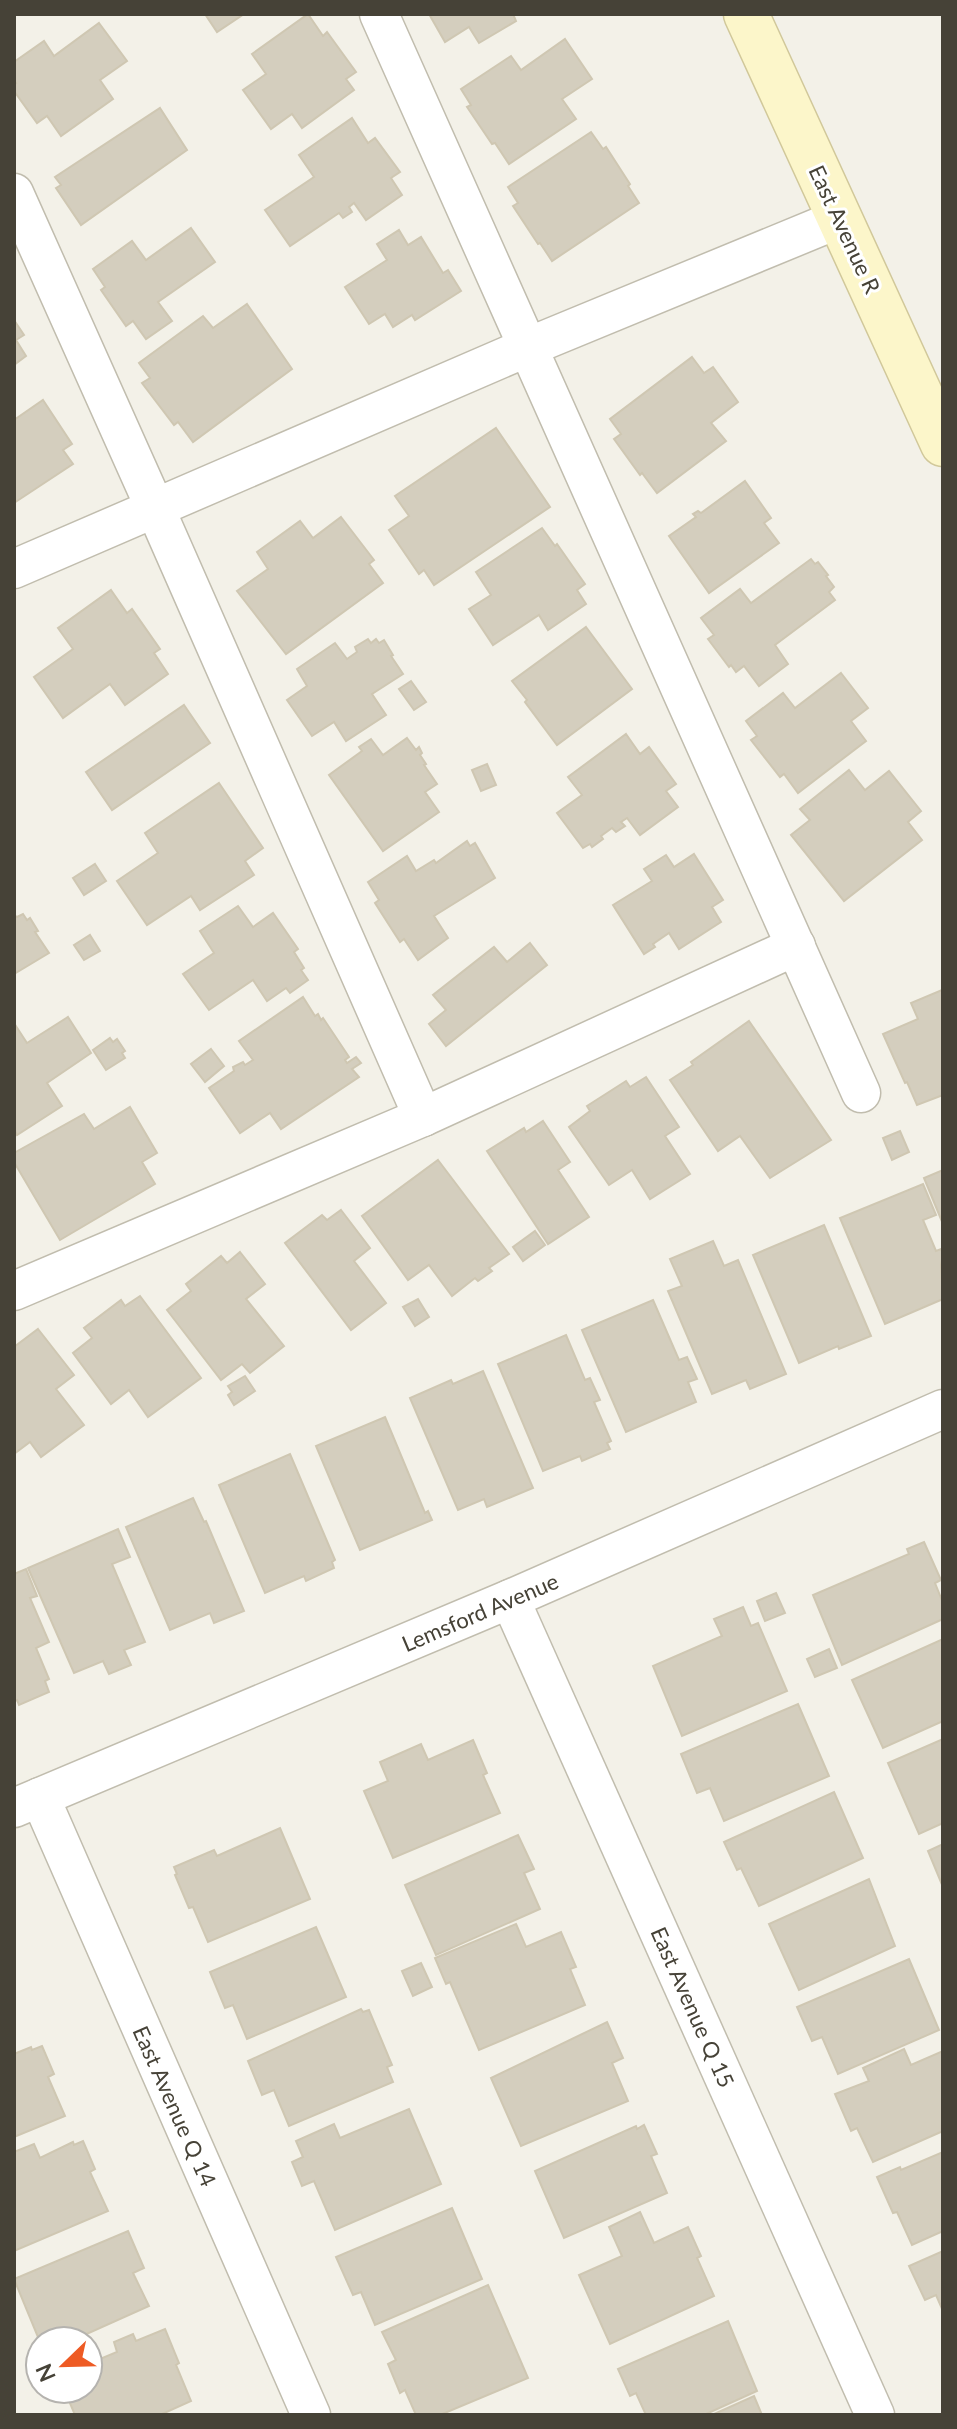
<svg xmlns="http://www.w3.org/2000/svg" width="957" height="2429" font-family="Lato,sans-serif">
<rect width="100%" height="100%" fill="#f3f1e8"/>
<!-- building -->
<g fill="#d4cebe" stroke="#cfc7b2" stroke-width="2">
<polygon points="205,14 244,14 217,32"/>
<polygon points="308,14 323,36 327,32 356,72 346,79 354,90 302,128 292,114 271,129 243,90 266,74 252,54"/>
<polygon points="429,14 513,14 516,21 479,43 469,27 445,42"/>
<polygon points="99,23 127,61 100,80 113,99 61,136 47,116 37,123 14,91 14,85 16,83 14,80 14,62 44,41 54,56"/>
<polygon points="565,39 592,79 562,99 576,119 509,164 495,143 492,144 467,107 471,105 461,89 511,56 521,70"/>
<polygon points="160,108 187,150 81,225 56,188 61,185 55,177"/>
<polygon points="352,118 368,143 375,138 400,172 391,178 402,195 366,220 354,203 349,207 352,212 343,218 339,213 290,246 265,210 314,177 299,155"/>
<polygon points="591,132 603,149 606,147 630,184 628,186 639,203 552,261 540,243 538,244 513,206 518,203 508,187"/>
<polygon points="191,228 215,262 158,302 172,321 146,339 133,321 126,326 101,290 105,287 93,269 132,241 146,260"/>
<polygon points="399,230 408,245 421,237 443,273 448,270 461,291 415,320 412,315 393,327 385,314 369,324 345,287 387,260 377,244"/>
<polygon points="247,304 292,369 193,442 178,422 174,425 142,383 150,378 139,363 203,316 213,328"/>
<polygon points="14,320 24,335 16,340 26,356 14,365"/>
<polygon points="692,357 704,373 713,367 738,402 711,423 726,441 657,493 642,473 640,475 614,439 621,434 610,419"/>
<polygon points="43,400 72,444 63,450 73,464 14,503 14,420"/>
<polygon points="496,428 550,507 434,585 424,570 419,574 389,530 409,516 395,496"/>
<polygon points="745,481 771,518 764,523 779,543 709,593 669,536 696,517 693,514 698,511 701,513"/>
<polygon points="341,517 374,560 369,564 383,583 286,654 237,591 268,569 257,552 300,521 313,538"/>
<polygon points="542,528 555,546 557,544 585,584 577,590 586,604 548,630 539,615 493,645 469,609 491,595 476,572"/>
<polygon points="811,559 815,564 818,562 828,575 826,576 834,587 829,592 835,600 775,645 788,664 759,686 744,666 736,672 731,665 729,667 708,639 714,635 701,618 740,589 751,603"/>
<polygon points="111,590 127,613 132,609 160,649 154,653 168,674 125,705 110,684 63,718 34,677 73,649 58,628"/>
<polygon points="586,627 632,689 557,745 525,702 527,700 512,681"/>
<polygon points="368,639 371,643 376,639 379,643 384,640 393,655 391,656 403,674 372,694 386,715 346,741 334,722 312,736 287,700 307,686 297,669 335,643 347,659 357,652 355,647"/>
<polygon points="841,673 868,708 851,721 866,741 798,793 784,774 780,777 751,740 757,736 746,721 783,693 795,708"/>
<polygon points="411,681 426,702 414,710 399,689"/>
<polygon points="184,705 210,743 112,810 86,772"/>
<polygon points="626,734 640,754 649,747 676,784 666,791 678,807 640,835 627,818 621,822 625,826 616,832 612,828 601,836 603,839 592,847 590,844 583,848 557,813 582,795 568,777"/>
<polygon points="407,738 416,750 419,747 422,753 420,755 426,764 424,765 437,784 425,792 439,812 383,851 329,775 362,751 359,747 371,739 383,755"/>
<polygon points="487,764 496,785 481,791 472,770"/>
<polygon points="849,770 865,790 889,771 921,811 908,822 922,840 844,901 791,835 810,820 800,809"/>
<polygon points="219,783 263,848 245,861 254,875 200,910 191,896 147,925 117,881 158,853 145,833"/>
<polygon points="467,841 470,846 475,843 495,878 434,916 448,938 418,960 404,939 400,942 375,903 379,900 368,882 407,856 416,871 434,860 436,863"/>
<polygon points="694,854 723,900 712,907 721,922 679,949 669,933 653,944 655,947 644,954 613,905 652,881 644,869 666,855 674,867"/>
<polygon points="95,864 106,881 84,895 73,878"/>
<polygon points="238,906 253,927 273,913 298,949 294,952 304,968 301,970 308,980 290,993 286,988 267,1001 253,980 209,1010 183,974 214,953 200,931"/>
<polygon points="23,914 27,920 30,918 38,931 35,932 49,953 14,974 14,915 17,917"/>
<polygon points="90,935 100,951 84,960 74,945"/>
<polygon points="530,943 547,965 446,1046 429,1024 446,1010 433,995 494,947 507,962"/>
<polygon points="942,990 943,1095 917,1105 907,1082 905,1083 883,1034 918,1019 911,1003"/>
<polygon points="303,997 315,1016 318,1014 321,1020 323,1018 349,1057 345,1060 347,1063 356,1057 361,1063 352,1069 359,1077 281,1129 270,1113 240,1133 209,1088 234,1071 233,1067 243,1062 245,1065 253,1060 239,1041"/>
<polygon points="68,1017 91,1053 47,1083 62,1106 17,1135 14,1129 14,1023 27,1043"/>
<polygon points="749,1021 831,1140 770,1178 740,1136 718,1151 670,1080 693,1065 691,1062"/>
<polygon points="110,1038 113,1042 117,1039 125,1051 122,1053 125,1058 106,1070 93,1050"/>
<polygon points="211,1049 224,1066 205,1082 191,1064"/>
<polygon points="646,1077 679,1127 665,1136 690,1174 650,1199 632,1170 609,1185 569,1127 590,1111 587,1106 626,1081 630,1087"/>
<polygon points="130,1107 157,1153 142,1162 155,1184 60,1240 14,1162 14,1153 84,1114 94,1129"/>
<polygon points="543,1121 570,1162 558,1170 589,1217 548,1244 487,1151 524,1128 526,1132"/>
<polygon points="900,1131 909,1152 892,1160 883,1138"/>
<polygon points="438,1160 509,1254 489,1268 492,1271 478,1281 475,1278 452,1296 429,1265 408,1280 362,1216"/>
<polygon points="943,1170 943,1224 924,1178"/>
<polygon points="923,1184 936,1215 923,1220 936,1251 941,1249 943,1254 941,1265 943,1299 885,1324 840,1218"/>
<polygon points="341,1210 370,1248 354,1261 386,1303 351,1330 285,1243 322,1215 327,1220"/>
<polygon points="824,1225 871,1336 839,1349 838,1346 799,1363 753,1255"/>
<polygon points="535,1231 545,1245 523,1261 513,1247"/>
<polygon points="713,1241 724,1266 738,1260 786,1374 750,1389 746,1380 712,1394 668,1291 682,1286 670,1259"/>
<polygon points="240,1252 265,1284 246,1299 284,1346 250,1373 242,1364 221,1380 167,1310 191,1291 186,1284 221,1256 227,1263"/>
<polygon points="140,1296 201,1378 148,1417 129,1390 111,1404 73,1353 92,1338 84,1328 121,1300 125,1306"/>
<polygon points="418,1299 429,1317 415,1326 403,1307"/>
<polygon points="653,1300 679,1360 687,1357 697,1379 688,1382 696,1402 626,1432 582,1330"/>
<polygon points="38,1329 74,1375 56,1389 84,1425 41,1457 30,1442 14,1454 14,1347"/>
<polygon points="566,1335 585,1380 590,1378 600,1400 594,1402 611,1441 607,1443 610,1449 582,1461 580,1456 543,1471 498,1364"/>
<polygon points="483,1371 533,1488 487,1507 484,1499 458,1510 410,1398 451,1380 453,1384"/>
<polygon points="245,1376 255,1391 234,1405 228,1395 232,1392 228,1386"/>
<polygon points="385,1417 425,1513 428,1511 432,1520 360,1550 316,1446"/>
<polygon points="290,1454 335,1560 332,1562 334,1568 306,1581 304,1576 265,1593 219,1485"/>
<polygon points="193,1498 204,1522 206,1521 244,1611 214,1623 210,1613 170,1630 126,1527"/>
<polygon points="118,1529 130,1557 112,1564 145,1642 124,1650 131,1665 109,1674 103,1661 74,1673 28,1568"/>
<polygon points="924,1542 941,1580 935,1583 943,1603 943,1619 842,1665 813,1595 909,1554 907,1549"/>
<polygon points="26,1569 37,1596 30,1598 49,1642 36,1648 49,1679 45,1681 49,1692 19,1705 17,1700 14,1701 14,1574"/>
<polygon points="776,1593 785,1613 765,1621 757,1601"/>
<polygon points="743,1607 751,1626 758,1623 787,1691 682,1736 653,1666 722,1636 714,1619"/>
<polygon points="943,1639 943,1721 883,1748 852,1680"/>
<polygon points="829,1649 837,1668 815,1677 807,1659"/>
<polygon points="798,1704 829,1776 724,1821 710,1788 697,1793 681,1754"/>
<polygon points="943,1739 943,1823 919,1834 888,1763"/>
<polygon points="473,1740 487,1773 483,1775 500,1813 393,1858 364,1791 388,1781 380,1762 421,1744 428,1760"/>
<polygon points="834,1792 863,1858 759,1906 741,1868 737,1870 724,1842"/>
<polygon points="280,1828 310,1899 208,1942 193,1907 189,1908 175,1875 177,1874 174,1867 214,1850 217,1856"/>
<polygon points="518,1835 534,1869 524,1873 540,1909 436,1955 405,1885"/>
<polygon points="943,1844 943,1887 928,1851"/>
<polygon points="869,1879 895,1946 799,1990 769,1924"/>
<polygon points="516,1924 526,1947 561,1932 576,1967 570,1969 585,2005 479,2050 450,1982 446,1984 435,1958"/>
<polygon points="316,1927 346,1997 247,2039 233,2005 225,2008 210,1972"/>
<polygon points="909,1959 939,2030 838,2074 822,2037 812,2041 797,2007"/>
<polygon points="421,1963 432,1987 413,1996 402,1971"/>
<polygon points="361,2009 363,2012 369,2010 392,2065 387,2067 393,2082 289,2126 274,2090 262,2095 248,2061"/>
<polygon points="607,2022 623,2058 612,2063 628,2101 521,2146 491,2078"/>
<polygon points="42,2046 54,2074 48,2077 65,2116 14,2137 14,2054 31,2047 32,2050"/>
<polygon points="904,2049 911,2065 943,2051 943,2131 873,2162 857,2128 851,2131 835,2094 869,2081 863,2068"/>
<polygon points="409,2109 441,2184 335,2230 314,2181 302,2186 292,2162 303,2157 296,2141 334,2124 340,2138"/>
<polygon points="644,2125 657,2154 651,2156 667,2193 564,2238 535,2171 636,2126 637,2129"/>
<polygon points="83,2141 95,2169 90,2172 108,2211 14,2251 14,2152 34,2144 40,2158 73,2142 74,2145"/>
<polygon points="943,2152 943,2231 912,2245 897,2212 893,2213 877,2177 900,2167 901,2170"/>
<polygon points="452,2208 482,2279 375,2325 361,2292 353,2295 336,2257"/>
<polygon points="640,2212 654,2243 688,2227 701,2256 697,2258 714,2296 610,2344 579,2275 622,2256 609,2227"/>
<polygon points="128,2231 144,2268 133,2273 149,2306 71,2341 40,2342 14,2279"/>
<polygon points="943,2251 943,2311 936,2295 925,2300 909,2266"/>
<polygon points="488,2285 528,2378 440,2415 416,2415 405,2390 400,2393 388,2364 396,2360 382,2332"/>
<polygon points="728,2321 757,2391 704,2415 646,2415 636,2393 630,2396 618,2369"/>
<polygon points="165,2329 179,2363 176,2365 191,2401 160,2415 75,2415 64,2389 88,2389 88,2364 117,2352 114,2342 133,2334 136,2341"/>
<polygon points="754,2396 762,2415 712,2415"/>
</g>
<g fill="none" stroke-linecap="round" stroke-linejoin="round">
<defs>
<g id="street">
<polyline points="379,14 861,1093"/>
<polyline points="14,193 155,508 423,1117"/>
<polyline points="14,569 528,347 841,218"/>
<polyline points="14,1291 423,1117 796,946"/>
<polyline points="510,1599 875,2415"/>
<polyline points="40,1797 311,2415"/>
<polyline points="14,1808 510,1599 943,1409"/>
</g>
<polyline id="secondary" points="746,14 943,444"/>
</defs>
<!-- street casing -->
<use href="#street" stroke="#c1bdae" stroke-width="41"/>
<!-- secondary casing -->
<use href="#secondary" stroke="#d1c89a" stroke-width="47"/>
<!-- street -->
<use href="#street" stroke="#fff" stroke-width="38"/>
<!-- secondary -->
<use href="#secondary" stroke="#fcf6ca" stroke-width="44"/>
</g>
<g text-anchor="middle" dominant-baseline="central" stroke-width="6" stroke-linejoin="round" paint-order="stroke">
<!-- street labels -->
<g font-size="22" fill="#464237" stroke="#fff">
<text transform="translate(845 229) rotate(65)">East Avenue R</text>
<text transform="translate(480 1612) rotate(-23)">Lemsford Avenue</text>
<text transform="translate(693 2007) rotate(66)">East Avenue Q 15</text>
<text transform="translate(175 2106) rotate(66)">East Avenue Q 14</text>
</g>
</g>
<!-- border -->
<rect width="957" height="2429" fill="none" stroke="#464237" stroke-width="32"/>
<!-- north arrow -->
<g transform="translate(64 2365) rotate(247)"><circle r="38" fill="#ffffff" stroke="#b5b3af" stroke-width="2"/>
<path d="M0-6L14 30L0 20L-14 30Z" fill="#ee5b24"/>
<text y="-12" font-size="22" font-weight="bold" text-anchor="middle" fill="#464237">N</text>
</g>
</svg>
